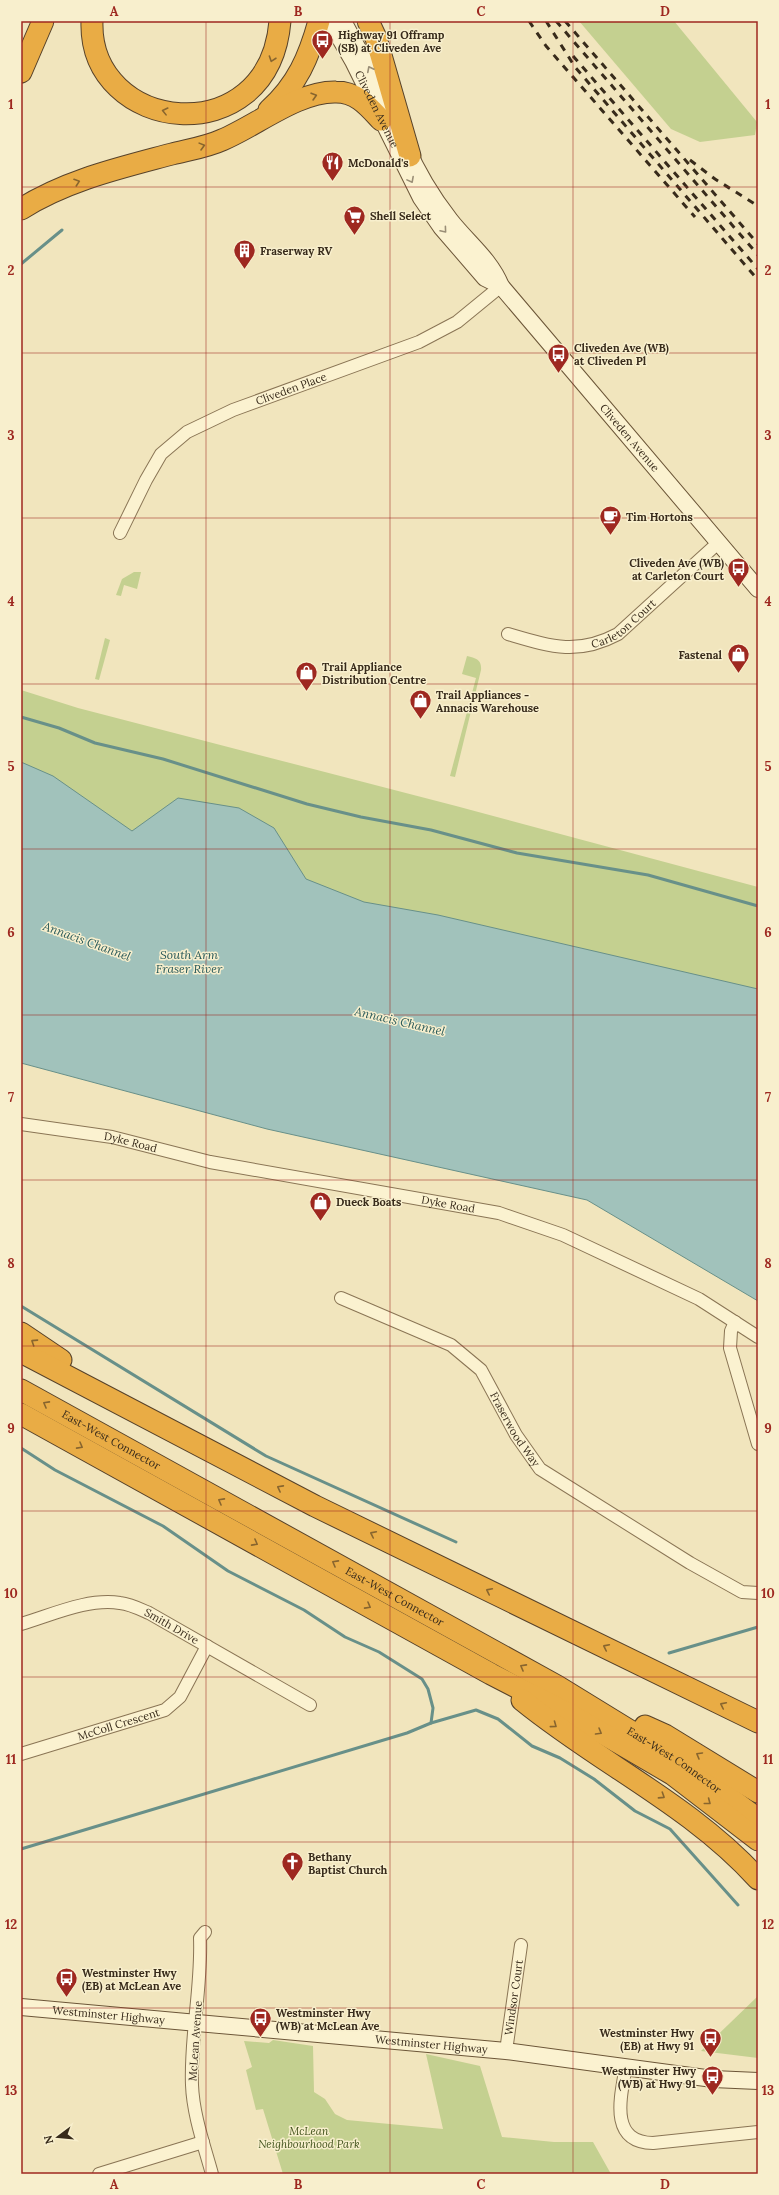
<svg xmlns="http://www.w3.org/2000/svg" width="779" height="2195" font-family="Lora,serif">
<rect width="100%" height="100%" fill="#f1e5bd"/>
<!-- green -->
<g fill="#c4d090">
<polygon points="579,21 674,21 757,122 755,135 700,142 671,129"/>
<polygon points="134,572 141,572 137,589 124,585 121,596 116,595 122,579"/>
<polygon points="105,638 110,640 99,680 95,679"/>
<path d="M467 656C476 658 482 660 481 670L455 777 450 776 476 678 462 674Z"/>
<polygon points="21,690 78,708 456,806 758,887 758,1002 339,921 148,838 21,780"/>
<polygon points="758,1996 758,2058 701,2051"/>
<polygon points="273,2040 313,2046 314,2092 325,2099 335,2114 347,2120 443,2129 426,2054 480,2066 502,2137 554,2142 593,2142 611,2174 283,2174 263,2109 256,2110 246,2070 252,2067 244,2041 269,2043"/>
</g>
<!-- water -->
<polygon fill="#a1c2bb" stroke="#689089" points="21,762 53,776 132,831 178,798 239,808 274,828 306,879 364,902 438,915 758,989 758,1301 587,1200 267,1129 21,1063"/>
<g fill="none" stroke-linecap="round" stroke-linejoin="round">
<!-- stream -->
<g stroke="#689089" stroke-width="3">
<polyline points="21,264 62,230"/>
<polyline points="21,717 59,728 95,743 163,759 307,804 361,817 431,830 517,853 648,875 758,906"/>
<polyline points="21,1306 266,1456 456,1542"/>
<polyline points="21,1448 55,1470 163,1526 228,1571 304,1610 345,1637 379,1652 422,1679 428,1689 433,1708 431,1723"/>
<polyline points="669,1653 758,1627"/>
<polyline points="21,1849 407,1733 431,1723 476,1710 498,1719 532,1746 560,1758 594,1779 635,1811 670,1829 738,1905"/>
</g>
<defs>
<g id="street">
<path id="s1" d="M120 533 146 480 161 454 187 432 233 410 419 342 457 322 501 286"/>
<path id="s2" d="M508 634C549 646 577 656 618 634L718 543"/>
<path id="s3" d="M21 1124 112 1137 210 1162 499 1213 563 1235 699 1299 758 1337"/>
<path id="s4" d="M341 1298 451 1345 481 1370 516 1435 540 1469 690 1563 742 1592 758 1593"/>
<polyline points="735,1322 731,1331 730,1348 758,1444"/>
<path id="s5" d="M21 1624C52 1615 87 1598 120 1603 130 1604 140 1609 149 1613L310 1705"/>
<path id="s6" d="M21 1754 165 1710 180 1697 207 1646"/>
<path d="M205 1932 200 1938C202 1987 190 2036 192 2085 193 2114 204 2145 212 2174"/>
<path id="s7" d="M506 2051 521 1945"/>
<path d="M626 2066C621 2096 608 2142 653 2143L758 2132"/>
<polyline points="99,2174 203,2142"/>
</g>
<g id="secondary">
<path id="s8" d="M330 21 353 61 421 198 441 227 485 278 501 286"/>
<polyline points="343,21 389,106"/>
<path id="s9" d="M406 146C417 172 433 198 450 220 468 243 490 259 501 286L758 589"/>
<path id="s10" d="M21 2007 506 2051 713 2079 758 2081"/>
</g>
<g id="highway">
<path d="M92 21C88 134 269 155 280 21"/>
<polyline points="368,21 376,38 410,156"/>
<polyline points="21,72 43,21"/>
<path d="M269 110C297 85 309 57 319 21"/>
<path d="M21 209C67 180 120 168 172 154 188 150 207 147 222 140 256 126 298 91 336 92 357 92 368 106 381 120"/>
<polyline points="21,1333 61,1360"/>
<polyline points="21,1352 315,1506 758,1722"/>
<path id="s11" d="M21 1390 557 1686 684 1764 758 1819"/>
<polyline points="21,1414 491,1674 571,1715 672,1774 758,1840"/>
<path d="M522 1700C599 1763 691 1805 758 1879"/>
<polyline points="645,1726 665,1735 758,1792"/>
</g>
</defs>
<!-- street casing -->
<use href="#street" stroke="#8a7555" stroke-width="14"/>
<!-- secondary casing -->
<use href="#secondary" stroke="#6c5638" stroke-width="18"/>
<!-- highway casing -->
<use href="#highway" stroke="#57422a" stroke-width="23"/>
<!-- street -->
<use href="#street" stroke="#fbf2d0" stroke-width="12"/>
<!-- secondary -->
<use href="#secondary" stroke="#fbf2d0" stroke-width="16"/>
<!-- highway -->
<use href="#highway" stroke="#e9ac45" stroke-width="21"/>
<!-- rail -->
<g stroke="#382b1b" stroke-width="3" stroke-dasharray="7 7" stroke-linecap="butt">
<polyline points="529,21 546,46 695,217"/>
<polyline points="546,21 575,67 758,280"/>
<polyline points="556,21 758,255"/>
<polyline points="565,21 758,244"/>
<polyline points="573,56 758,269"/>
<polyline points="690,160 715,179 758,206"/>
</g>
</g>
<!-- one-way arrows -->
<defs><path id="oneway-chevron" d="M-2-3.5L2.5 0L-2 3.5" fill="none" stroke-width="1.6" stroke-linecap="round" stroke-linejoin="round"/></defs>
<g stroke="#88652e">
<use href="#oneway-chevron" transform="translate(272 59) rotate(109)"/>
<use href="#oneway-chevron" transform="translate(314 96) rotate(-16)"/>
<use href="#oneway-chevron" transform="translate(165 111) rotate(-166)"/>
<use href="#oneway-chevron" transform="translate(202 146) rotate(-15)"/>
<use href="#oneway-chevron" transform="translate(77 182) rotate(-19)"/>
<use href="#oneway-chevron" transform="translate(34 1342) rotate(-147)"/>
<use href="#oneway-chevron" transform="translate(46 1404) rotate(-151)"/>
<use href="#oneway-chevron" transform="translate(80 1446) rotate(29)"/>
<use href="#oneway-chevron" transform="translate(280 1488) rotate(-152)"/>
<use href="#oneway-chevron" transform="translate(221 1501) rotate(-151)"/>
<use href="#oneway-chevron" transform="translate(373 1534) rotate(-154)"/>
<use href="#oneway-chevron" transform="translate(255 1543) rotate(29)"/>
<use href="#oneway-chevron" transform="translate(335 1563) rotate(-151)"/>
<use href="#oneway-chevron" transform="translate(489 1591) rotate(-154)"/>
<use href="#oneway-chevron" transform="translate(368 1606) rotate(29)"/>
<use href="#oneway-chevron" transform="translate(606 1647) rotate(-154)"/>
<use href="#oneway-chevron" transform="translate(523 1667) rotate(-151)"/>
<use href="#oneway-chevron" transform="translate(723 1705) rotate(-154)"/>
<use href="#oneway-chevron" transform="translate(554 1725) rotate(36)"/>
<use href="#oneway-chevron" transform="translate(599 1732) rotate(30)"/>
<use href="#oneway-chevron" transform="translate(699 1755) rotate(-150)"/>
<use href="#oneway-chevron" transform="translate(662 1796) rotate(33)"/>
<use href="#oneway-chevron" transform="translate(708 1802) rotate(38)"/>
</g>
<g stroke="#9a8e76">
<use href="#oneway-chevron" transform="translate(370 69) rotate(-117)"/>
<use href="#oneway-chevron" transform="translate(411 180) rotate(62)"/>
<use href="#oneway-chevron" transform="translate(444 230) rotate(50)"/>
</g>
<!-- grid -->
<path fill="none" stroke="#9e2820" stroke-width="1" stroke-opacity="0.55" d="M206 21V2174M390 21V2174M573 21V2174M21 187H758M21 353H758M21 518H758M21 684H758M21 849H758M21 1015H758M21 1180H758M21 1346H758M21 1511H758M21 1677H758M21 1842H758M21 2008H758"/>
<!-- icons -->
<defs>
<symbol id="bus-pin" viewBox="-11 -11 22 30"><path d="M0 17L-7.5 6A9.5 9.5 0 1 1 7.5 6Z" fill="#9e2820" stroke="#f8efcd"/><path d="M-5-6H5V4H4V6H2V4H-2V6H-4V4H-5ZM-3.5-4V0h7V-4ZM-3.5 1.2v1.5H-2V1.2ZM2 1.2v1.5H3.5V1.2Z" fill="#fff"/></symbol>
<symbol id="restaurant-pin" viewBox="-11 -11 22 30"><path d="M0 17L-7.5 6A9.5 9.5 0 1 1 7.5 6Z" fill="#9e2820" stroke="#f8efcd"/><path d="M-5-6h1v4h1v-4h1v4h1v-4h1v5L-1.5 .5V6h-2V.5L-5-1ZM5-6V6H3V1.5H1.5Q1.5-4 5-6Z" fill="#fff"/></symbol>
<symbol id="supermarket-pin" viewBox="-11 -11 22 30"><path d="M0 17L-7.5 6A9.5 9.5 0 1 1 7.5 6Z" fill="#9e2820" stroke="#f8efcd"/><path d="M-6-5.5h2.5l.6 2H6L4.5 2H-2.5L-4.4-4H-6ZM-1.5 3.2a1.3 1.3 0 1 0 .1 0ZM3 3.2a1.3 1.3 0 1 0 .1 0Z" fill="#fff"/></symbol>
<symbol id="building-pin" viewBox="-11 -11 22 30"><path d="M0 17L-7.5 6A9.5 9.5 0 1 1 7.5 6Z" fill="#9e2820" stroke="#f8efcd"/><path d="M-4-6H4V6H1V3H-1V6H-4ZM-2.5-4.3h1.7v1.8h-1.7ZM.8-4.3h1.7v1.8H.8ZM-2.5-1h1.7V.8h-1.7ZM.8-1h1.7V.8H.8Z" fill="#fff"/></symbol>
<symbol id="cafe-pin" viewBox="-11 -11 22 30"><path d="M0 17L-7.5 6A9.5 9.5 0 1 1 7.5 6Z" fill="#9e2820" stroke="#f8efcd"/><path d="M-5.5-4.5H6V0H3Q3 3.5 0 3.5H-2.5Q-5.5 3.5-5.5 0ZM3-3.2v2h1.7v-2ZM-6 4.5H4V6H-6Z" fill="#fff"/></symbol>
<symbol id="shop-pin" viewBox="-11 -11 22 30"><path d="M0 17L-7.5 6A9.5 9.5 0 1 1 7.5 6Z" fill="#9e2820" stroke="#f8efcd"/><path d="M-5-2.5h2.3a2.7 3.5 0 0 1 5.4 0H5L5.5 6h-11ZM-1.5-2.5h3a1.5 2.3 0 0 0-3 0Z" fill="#fff"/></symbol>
<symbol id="church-pin" viewBox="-11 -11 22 30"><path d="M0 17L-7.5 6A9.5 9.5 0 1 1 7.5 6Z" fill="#9e2820" stroke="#f8efcd"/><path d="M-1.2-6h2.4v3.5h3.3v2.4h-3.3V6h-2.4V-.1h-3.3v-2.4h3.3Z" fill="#fff"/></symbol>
</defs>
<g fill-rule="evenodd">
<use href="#bus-pin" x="310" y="28" width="25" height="34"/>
<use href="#restaurant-pin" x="320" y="150" width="25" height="34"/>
<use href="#supermarket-pin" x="342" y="204" width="25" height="34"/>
<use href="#building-pin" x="232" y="238" width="25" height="34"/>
<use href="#bus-pin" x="546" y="342" width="25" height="34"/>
<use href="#cafe-pin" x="598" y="504" width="25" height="34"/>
<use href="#bus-pin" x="726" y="556" width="25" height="34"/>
<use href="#shop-pin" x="726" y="642" width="25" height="34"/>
<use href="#shop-pin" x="294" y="660" width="25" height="34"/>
<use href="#shop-pin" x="408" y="688" width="25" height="34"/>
<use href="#shop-pin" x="308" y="1190" width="25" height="34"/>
<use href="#church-pin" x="280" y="1850" width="25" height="34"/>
<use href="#bus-pin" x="54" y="1966" width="25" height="34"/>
<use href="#bus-pin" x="248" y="2006" width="25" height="34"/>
<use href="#bus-pin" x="698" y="2026" width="25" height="34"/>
<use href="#bus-pin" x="700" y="2064" width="25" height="34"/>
</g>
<g text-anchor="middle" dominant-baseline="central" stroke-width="3" stroke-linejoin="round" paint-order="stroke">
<!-- poi labels -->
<g font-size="11" font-weight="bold" fill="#382b1b" stroke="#f8efcd" text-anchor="start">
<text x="338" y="35">Highway 91 Offramp<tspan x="338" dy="13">(SB) at Cliveden Ave</tspan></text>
<text x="348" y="163">McDonald's</text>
<text x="370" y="216">Shell Select</text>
<text x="260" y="251">Fraserway RV</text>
<text x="574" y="348">Cliveden Ave (WB)<tspan x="574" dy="13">at Cliveden Pl</tspan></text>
<text x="626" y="517">Tim Hortons</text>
<text x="724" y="563" text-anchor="end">Cliveden Ave (WB)<tspan x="724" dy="13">at Carleton Court</tspan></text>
<text x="722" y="655" text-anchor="end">Fastenal</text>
<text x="322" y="667">Trail Appliance<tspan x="322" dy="13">Distribution Centre</tspan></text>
<text x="436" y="695">Trail Appliances -<tspan x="436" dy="13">Annacis Warehouse</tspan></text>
<text x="336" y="1202">Dueck Boats</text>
<text x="308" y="1857">Bethany<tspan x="308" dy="13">Baptist Church</tspan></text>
<text x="82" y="1973">Westminster Hwy<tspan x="82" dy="13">(EB) at McLean Ave</tspan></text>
<text x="276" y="2013">Westminster Hwy<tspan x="276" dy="13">(WB) at McLean Ave</tspan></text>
<text x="694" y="2033" text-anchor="end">Westminster Hwy<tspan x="694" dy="13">(EB) at Hwy 91</tspan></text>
<text x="696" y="2071" text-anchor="end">Westminster Hwy<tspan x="696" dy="13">(WB) at Hwy 91</tspan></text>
</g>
<!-- street labels -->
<g font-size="11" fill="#382b1b" stroke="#f8efcd">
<text stroke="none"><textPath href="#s8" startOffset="100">Cliveden Avenue</textPath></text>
<text stroke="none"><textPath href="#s1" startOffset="236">Cliveden Place</textPath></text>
<text stroke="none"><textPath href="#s9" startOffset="369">Cliveden Avenue</textPath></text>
<text stroke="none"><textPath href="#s2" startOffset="124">Carleton Court</textPath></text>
<text stroke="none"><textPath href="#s3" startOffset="111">Dyke Road</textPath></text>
<text stroke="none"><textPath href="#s3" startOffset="435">Dyke Road</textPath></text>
<text stroke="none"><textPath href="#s4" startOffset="227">Fraserwood Way</textPath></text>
<text stroke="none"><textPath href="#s11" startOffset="103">East-West Connector</textPath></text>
<text stroke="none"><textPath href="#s11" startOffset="427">East-West Connector</textPath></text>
<text stroke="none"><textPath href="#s5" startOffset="159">Smith Drive</textPath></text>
<text stroke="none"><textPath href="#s6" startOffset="102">McColl Crescent</textPath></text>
<text stroke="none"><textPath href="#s11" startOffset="751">East-West Connector</textPath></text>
<text stroke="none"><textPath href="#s7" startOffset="54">Windsor Court</textPath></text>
<text stroke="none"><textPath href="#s10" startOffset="88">Westminster Highway</textPath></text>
<text transform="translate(195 2041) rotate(-86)">McLean Avenue</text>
<text stroke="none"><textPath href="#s10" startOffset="412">Westminster Highway</textPath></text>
</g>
<!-- park labels -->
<g font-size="11" font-style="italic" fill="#45561f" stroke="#f8efcd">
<text x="309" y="2131">McLean<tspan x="309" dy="13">Neighbourhood Park</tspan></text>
</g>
<!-- water labels -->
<g font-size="12" font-style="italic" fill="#285959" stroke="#f8efcd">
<text transform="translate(87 941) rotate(20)">Annacis Channel</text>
<text x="189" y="954">South Arm<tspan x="189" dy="14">Fraser River</tspan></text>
<text transform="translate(400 1021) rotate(13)">Annacis Channel</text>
</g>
</g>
<!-- border -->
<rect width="779" height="2195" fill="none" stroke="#f8efcd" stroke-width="44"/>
<!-- north arrow -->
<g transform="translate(58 2137) rotate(254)" stroke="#f8efcd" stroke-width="3" paint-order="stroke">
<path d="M0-3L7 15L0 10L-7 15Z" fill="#382b1b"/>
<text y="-6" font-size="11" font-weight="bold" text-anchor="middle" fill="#382b1b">N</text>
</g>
<rect x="22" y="22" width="735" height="2151" fill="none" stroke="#9e2820" stroke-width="1.5"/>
<g font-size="13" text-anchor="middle" font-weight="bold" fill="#9e2820">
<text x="114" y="16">A</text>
<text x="298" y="16">B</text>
<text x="481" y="16">C</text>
<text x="665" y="16">D</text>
<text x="11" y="109">1</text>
<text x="768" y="109">1</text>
<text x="11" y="275">2</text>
<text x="768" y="275">2</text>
<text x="11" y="440">3</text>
<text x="768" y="440">3</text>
<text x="11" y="606">4</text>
<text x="768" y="606">4</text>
<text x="11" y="771">5</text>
<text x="768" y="771">5</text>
<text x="11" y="937">6</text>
<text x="768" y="937">6</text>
<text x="11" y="1102">7</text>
<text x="768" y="1102">7</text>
<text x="11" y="1268">8</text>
<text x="768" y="1268">8</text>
<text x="11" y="1433">9</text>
<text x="768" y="1433">9</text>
<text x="11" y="1598">10</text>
<text x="768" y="1598">10</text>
<text x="11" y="1764">11</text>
<text x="768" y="1764">11</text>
<text x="11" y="1929">12</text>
<text x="768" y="1929">12</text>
<text x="11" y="2095">13</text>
<text x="768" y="2095">13</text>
<text x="114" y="2189">A</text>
<text x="298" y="2189">B</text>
<text x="481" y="2189">C</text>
<text x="665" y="2189">D</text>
</g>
</svg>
